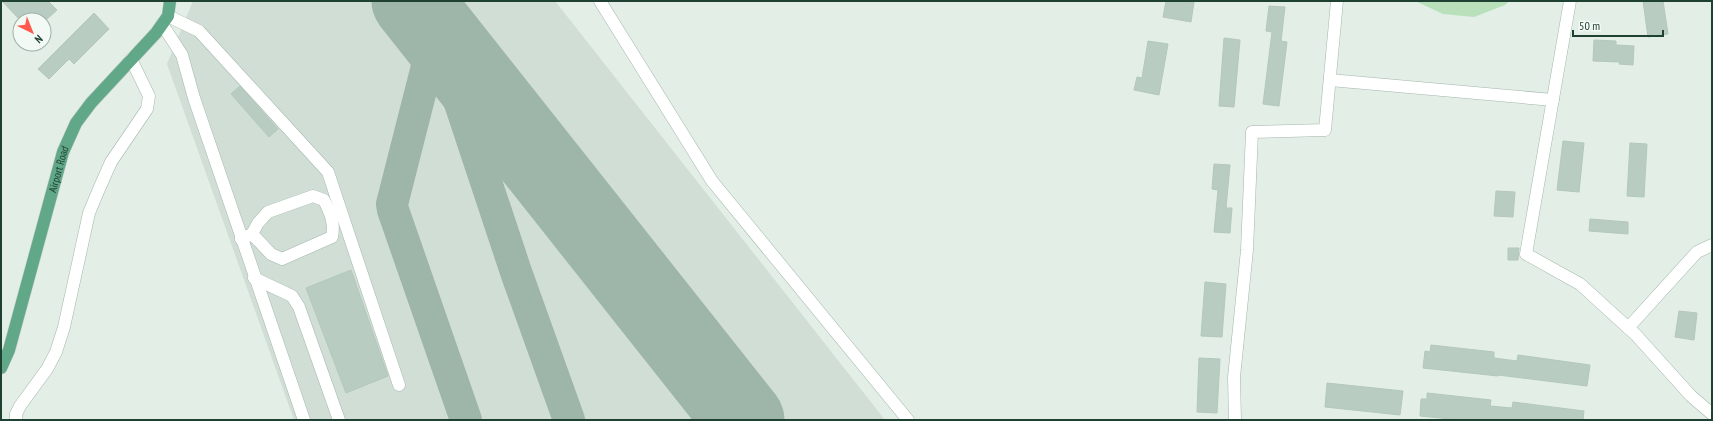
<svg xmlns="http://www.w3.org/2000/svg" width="1713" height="421" font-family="'PT Sans Narrow',sans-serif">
<rect width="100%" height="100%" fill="#e2eee6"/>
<!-- built -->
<polygon fill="#d0ded5" points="193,1 555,1 885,420 294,420 167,64"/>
<!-- green -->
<polygon fill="#b8e1bb" points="1415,1 1509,1 1505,5 1474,17 1443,14"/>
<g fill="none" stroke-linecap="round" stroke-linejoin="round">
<!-- taxiway -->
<g stroke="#9eb5a9" stroke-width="32">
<polyline points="436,31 516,272 569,420"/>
<polyline points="436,31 392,204 393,210 466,420"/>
</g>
<!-- runway -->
<polyline stroke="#9eb5a9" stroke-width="81" points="412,1 744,420"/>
</g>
<!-- building -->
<g fill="#b9ccc1" stroke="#b3c8bb">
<polygon points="2,1 48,1 57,10 46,20 20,20"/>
<polygon points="1166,1 1194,2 1191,22 1163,17"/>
<polygon points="1643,1 1663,1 1668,34 1648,37"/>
<polygon points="1269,6 1285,7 1281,41 1287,42 1279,106 1263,104 1272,32 1266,31"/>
<polygon points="94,13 109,29 74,64 69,59 49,79 38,69"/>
<polygon points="1224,38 1240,40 1234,107 1219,106"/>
<polygon points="1594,40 1616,41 1616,45 1634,46 1633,65 1619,64 1620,62 1593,61"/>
<polygon points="1148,41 1168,44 1159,95 1134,90 1137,77 1142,78"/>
<polygon points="240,86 278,129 269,137 231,94"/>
<polygon points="1563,141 1584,143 1579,192 1557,190"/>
<polygon points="1630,143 1647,144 1644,197 1627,196"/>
<polygon points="1214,164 1230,165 1226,208 1232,208 1230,233 1214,232 1218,190 1212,189"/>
<polygon points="1496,191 1515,192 1513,217 1494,216"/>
<polygon points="1590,219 1628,222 1628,234 1589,231"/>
<polygon points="1508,248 1519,248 1518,260 1508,260"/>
<polygon points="351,270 388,376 346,393 306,288"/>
<polygon points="1205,282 1226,284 1222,337 1201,336"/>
<polygon points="1679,311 1697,313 1694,340 1675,337"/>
<polygon points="1431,345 1494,352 1494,358 1517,361 1518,355 1590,365 1587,386 1498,375 1498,376 1423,368 1425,351 1430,352"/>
<polygon points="1199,358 1220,359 1217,413 1197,412"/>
<polygon points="1327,383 1403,391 1400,415 1325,407"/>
<polygon points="1427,393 1491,400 1490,406 1512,408 1513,402 1584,411 1583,420 1460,420 1420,416 1421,399 1427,399"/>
</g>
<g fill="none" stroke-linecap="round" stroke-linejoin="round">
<defs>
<g id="minor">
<polyline points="600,1 712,181 908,420"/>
<polyline points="1570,1 1526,254 1580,284 1636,335 1691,396 1712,414"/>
<polyline points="168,16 199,31 328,172 399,385"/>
<polyline points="162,24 182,55 194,98 304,420"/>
<polyline points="1330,80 1553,100"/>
<path d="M241 239 252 234 258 223 268 212 313 196 324 200C330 213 335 222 332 237L282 259 271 254 252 234"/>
<polyline points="254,278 292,296 299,307 339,420"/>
<polyline points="1628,328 1697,252 1712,245"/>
<polyline points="16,420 16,414 20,406 47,369 56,352 64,327 89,213 99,189 111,162 147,109 149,96 131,59"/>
<polyline points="1235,420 1234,377 1247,250 1252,132 1325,130 1337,1"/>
</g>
<g id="major">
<path id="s1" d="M1 368 9 350 63 152 76 123 91 103 156 33 168 16 170 1"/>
</g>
</defs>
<!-- minor casing -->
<use href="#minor" stroke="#a4b7ac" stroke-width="13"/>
<!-- major casing -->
<use href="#major" stroke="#c0cac5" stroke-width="13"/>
<!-- minor -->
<use href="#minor" stroke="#fff" stroke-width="12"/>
<!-- major -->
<use href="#major" stroke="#61a888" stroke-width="12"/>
</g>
<g text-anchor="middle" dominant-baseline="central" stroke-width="3" stroke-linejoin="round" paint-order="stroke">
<!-- street labels -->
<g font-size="11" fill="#1f4131" stroke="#f3faf5">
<text stroke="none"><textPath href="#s1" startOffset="207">Airport Road</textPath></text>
</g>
</g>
<!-- border -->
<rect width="1713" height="421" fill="none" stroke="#1f4131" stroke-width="4"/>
<!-- north arrow -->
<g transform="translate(32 32) rotate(137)"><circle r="19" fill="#f3faf5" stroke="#9eb0a7"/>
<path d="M0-3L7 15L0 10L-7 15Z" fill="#ff584e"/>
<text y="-6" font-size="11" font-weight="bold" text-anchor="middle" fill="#1f4131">N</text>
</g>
<!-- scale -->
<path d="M1573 30v6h90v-6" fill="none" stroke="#1f4131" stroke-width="2"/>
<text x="1579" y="30" font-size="12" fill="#1f4131" stroke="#f3faf5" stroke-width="3" paint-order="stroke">50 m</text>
</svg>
